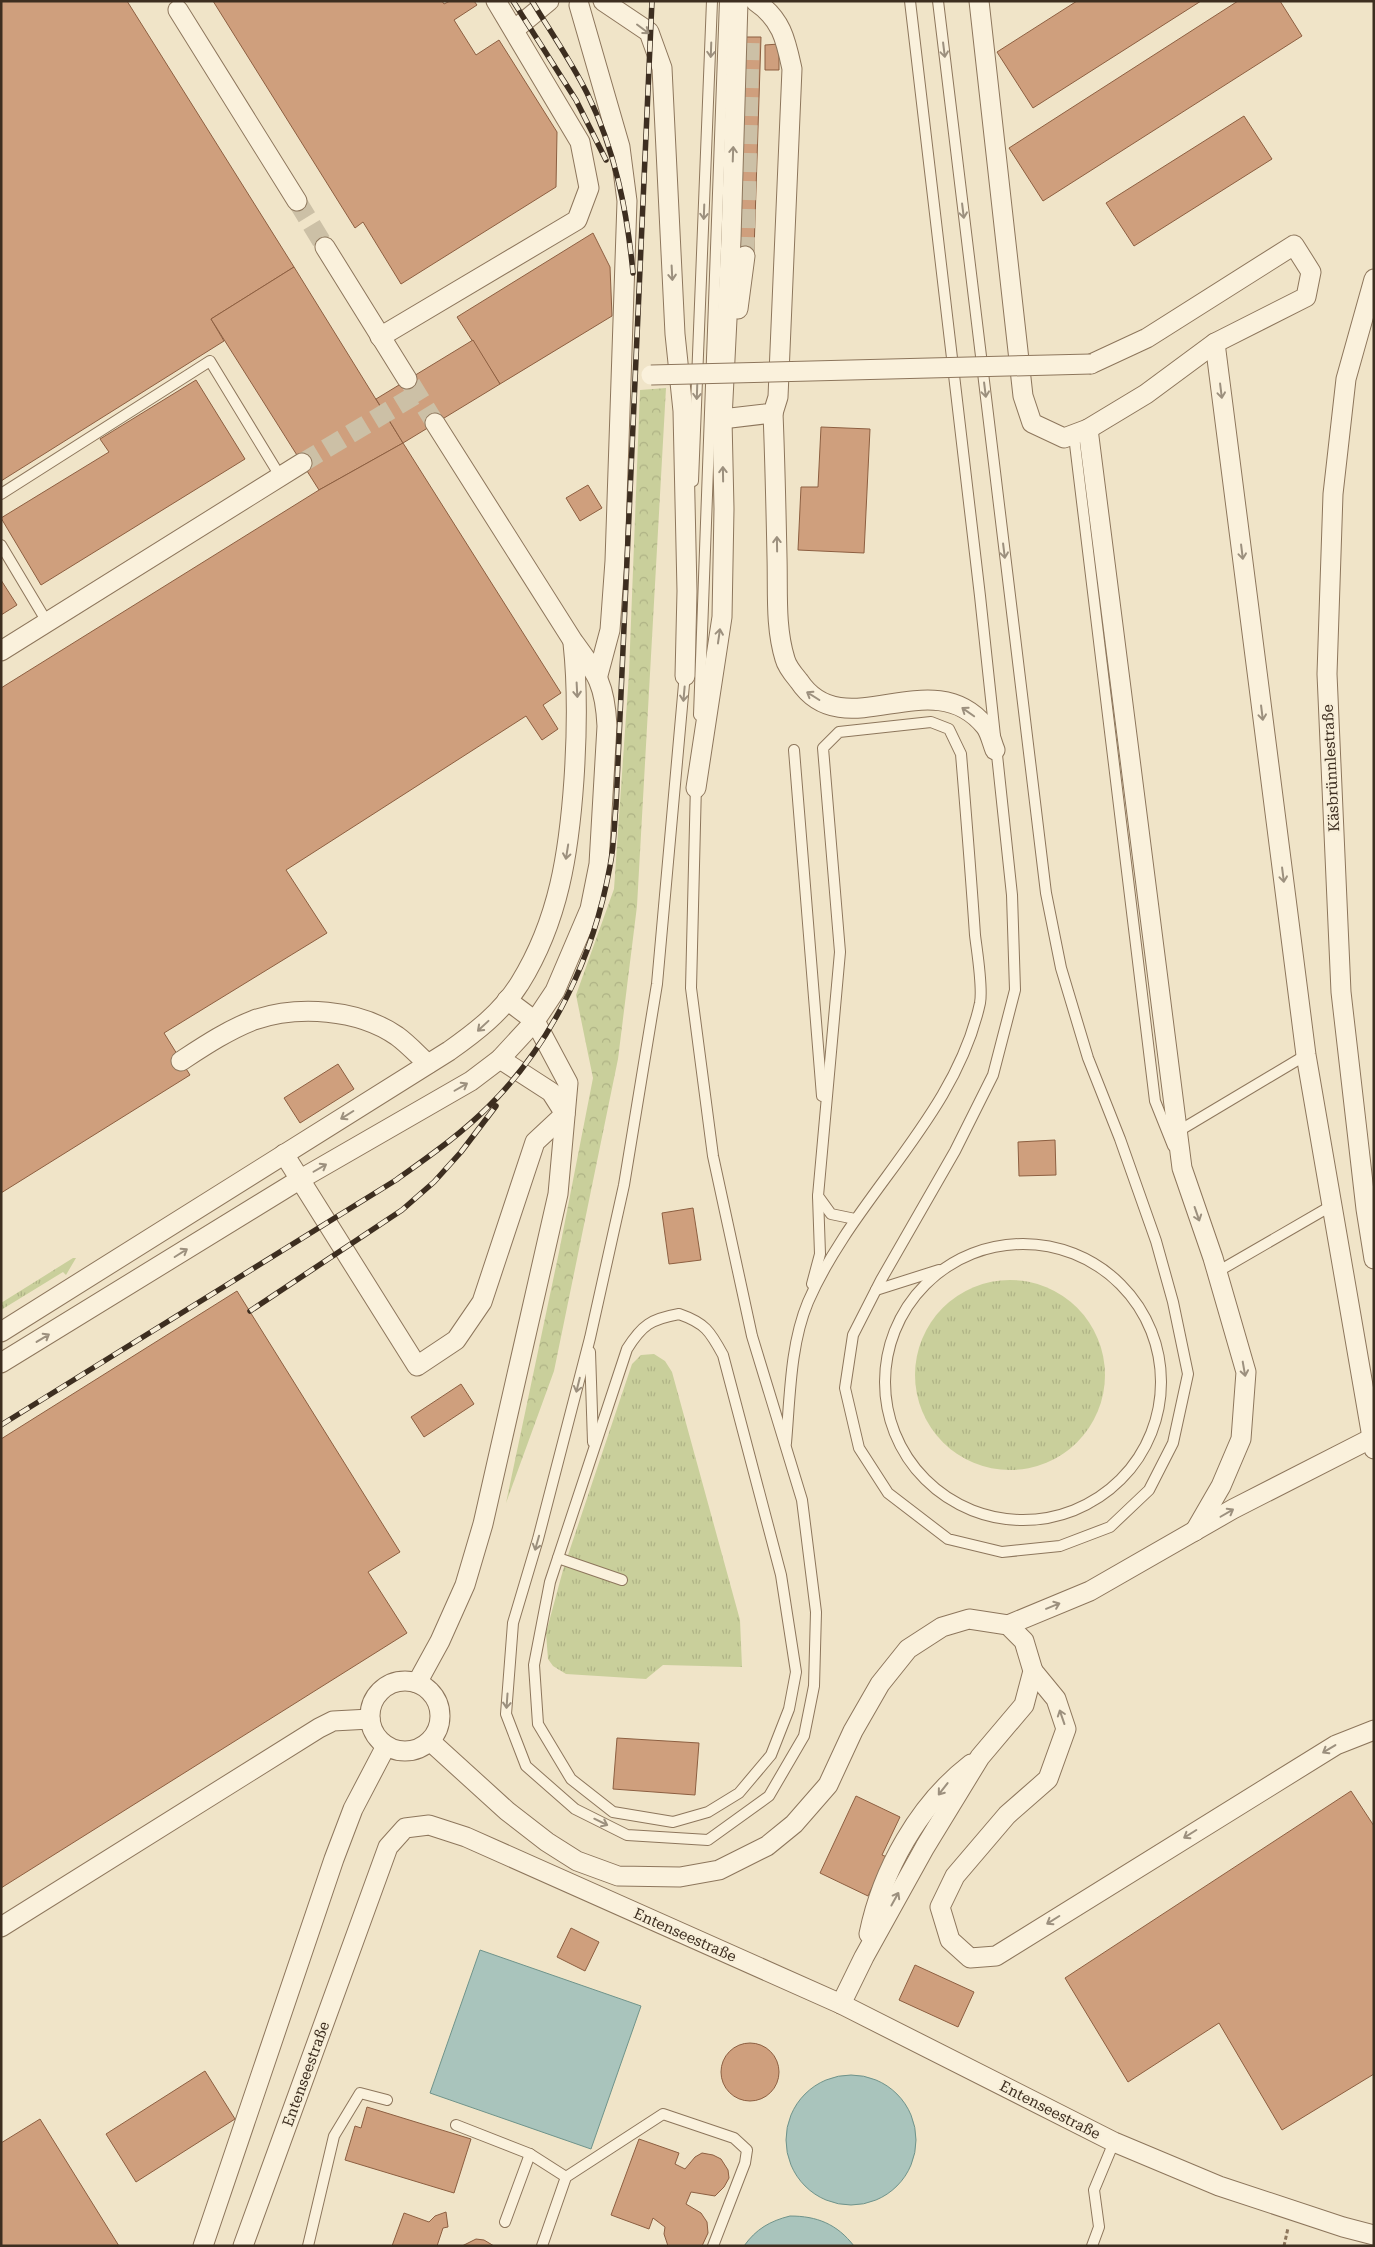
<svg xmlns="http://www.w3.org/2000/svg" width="1375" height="2247" font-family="'Roboto Serif',serif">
<defs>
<pattern id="grass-tufts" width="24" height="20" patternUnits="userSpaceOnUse" patternTransform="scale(1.25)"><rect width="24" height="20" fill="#c9cf9b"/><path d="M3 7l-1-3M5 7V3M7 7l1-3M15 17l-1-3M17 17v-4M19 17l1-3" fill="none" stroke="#aeb285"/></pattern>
<pattern id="forest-crowns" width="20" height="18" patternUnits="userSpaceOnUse" patternTransform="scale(1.25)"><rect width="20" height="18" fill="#c9cf9b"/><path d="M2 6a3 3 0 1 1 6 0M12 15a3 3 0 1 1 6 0" fill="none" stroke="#aeb285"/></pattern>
</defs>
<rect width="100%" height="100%" fill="#f0e4c8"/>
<!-- grass -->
<g fill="url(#grass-tufts)">
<polygon points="73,1258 76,1258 66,1275 63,1272 1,1310 1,1303"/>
<circle cx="1010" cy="1375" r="95"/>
<polygon points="654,1354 665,1361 672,1372 740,1620 742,1667 663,1665 646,1679 566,1674 553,1666 548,1659 546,1633 563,1570 632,1364 641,1355"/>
</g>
<!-- forest -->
<polygon fill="url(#forest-crowns)" points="666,388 637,906 618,1059 554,1371 506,1503 559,1252 593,1078 576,995 614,889 629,673 640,390"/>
<!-- water -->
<g fill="#a9c4bc" stroke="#6f938a">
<polygon points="480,1950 641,2006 591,2149 430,2093"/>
<circle cx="851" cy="2140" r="65"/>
<path d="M790 2216C817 2216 837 2224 854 2246H744C756 2229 770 2221 790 2216Z"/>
</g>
<!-- building -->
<g fill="#cf9f7d" stroke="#8d5f41">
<polygon points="1,1 127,1 294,267 211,319 224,341 1,481"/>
<polygon points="213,1 442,1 444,4 450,1 474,1 477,5 454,20 476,55 499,40 557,132 556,187 401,284 363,222 355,228"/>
<polygon points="1077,1 1201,1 1033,108 997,52"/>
<polygon points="1238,1 1280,1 1302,36 1043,201 1009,148"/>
<polygon points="742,37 761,37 754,251 736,250"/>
<polygon points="779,44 779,70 765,70 765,45"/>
<polygon points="1244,116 1272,159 1134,246 1106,203"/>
<polygon points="593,233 610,267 612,316 500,384 457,317"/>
<polygon points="294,267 403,443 319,490 211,319"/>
<polygon points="473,340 500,384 403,443 376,399"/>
<polygon points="196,380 245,459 41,585 1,518 109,452 100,439"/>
<polygon points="821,427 870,429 864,553 798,550 801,487 818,487"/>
<polygon points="403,443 561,693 543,705 558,729 542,740 526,716 286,870 327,933 164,1033 190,1075 1,1193 1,688 319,490"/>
<polygon points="588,485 602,508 580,521 566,498"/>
<polygon points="1,580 17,605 1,615"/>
<polygon points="338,1064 354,1089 300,1123 284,1098"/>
<polygon points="1055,1140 1056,1175 1019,1176 1018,1142"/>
<polygon points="693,1208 701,1260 669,1264 662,1213"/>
<polygon points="237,1291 400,1552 368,1572 407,1633 1,1888 1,1439"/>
<polygon points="461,1384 474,1404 424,1437 411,1417"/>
<polygon points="617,1738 699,1743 695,1795 613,1789"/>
<polygon points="1351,1791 1374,1826 1374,2074 1282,2130 1219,2023 1128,2082 1065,1978"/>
<polygon points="856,1796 900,1817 882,1855 887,1857 868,1896 820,1873"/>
<polygon points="571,1928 599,1942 585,1971 557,1957"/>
<polygon points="915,1965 974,1992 958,2027 899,2000"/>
<circle cx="750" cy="2072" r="29"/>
<polygon points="205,2071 235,2119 136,2182 106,2134"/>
<polygon points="367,2107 471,2139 454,2193 345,2160 355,2126 361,2128"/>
<polygon points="40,2119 119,2246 1,2246 1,2143"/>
<polygon points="639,2139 679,2153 675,2164 685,2169 695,2157 702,2153 713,2155 721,2159 728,2170 729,2178 724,2187 715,2196 691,2192 686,2204 701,2213 707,2222 708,2233 702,2246 668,2246 664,2234 665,2227 653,2218 649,2229 611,2215"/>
<polygon points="446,2212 448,2227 443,2228 437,2246 392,2246 404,2213 429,2222 435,2216"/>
<polygon points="476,2239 484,2240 494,2246 462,2246"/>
</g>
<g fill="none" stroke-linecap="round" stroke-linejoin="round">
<!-- street-tunnel -->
<g stroke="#ccc0a6" stroke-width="19" stroke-dasharray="19 9" stroke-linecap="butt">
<polyline points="297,201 325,247"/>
<polyline points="745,256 750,43"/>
<polyline points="411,384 435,423"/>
<polyline points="302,463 417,394"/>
</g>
<defs>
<g id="lane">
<polyline points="910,1 980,596 1012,895 1015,990 993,1075 955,1151 881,1280 853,1335 845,1388 859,1448 888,1493 948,1539 1002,1552 1060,1546 1110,1527 1149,1490 1173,1443 1188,1374 1173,1302 1156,1241 1120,1139 1088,1058 1061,968 1046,893 938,1"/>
<polyline points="1074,436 1155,1101 1173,1146"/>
<polyline points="693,481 712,1"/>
<polyline points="1,494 210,361 280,476"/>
<polyline points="1,545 47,622"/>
<polyline points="685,673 657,984 624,1185 590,1338 538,1539 513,1623 506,1714 526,1766 575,1809 627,1835 708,1840 769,1796 804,1736 814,1686 816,1612 802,1500 752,1336 713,1156 691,988 696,784"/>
<polyline points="699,715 725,1"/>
<polyline points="794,750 822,1096"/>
<polyline points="1177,1132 1306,1055"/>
<circle cx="1023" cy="1382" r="138"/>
<polyline points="1217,1272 1331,1206"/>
<polyline points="812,1284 820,1254 818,1196"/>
<polyline points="876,1290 939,1270"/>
<path d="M679 1314C705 1323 710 1331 723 1355L781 1575 796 1672 789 1709 771 1755 739 1793 708 1812 673 1822 613 1812 571 1779 538 1724 534 1665 550 1582 627 1349C642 1325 651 1319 679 1314Z"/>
<polyline points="590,1352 593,1442"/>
<path d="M786 1443C790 1398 790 1345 808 1302 854 1196 955 1118 980 1003 983 987 977 952 975 935 971 875 966 814 961 754L949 729 931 722 839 732 823 748 840 952 818 1196 831 1214 855 1219"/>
<polyline points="558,1558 622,1580"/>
<polyline points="456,2125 530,2154 566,2177"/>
<polyline points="505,2222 530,2154"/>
<polyline points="308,2246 334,2136 360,2093 387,2100"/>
<polyline points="542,2246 566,2177 663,2114 734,2138 747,2150 745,2163 713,2246"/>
<polyline points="1092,2246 1099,2227 1094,2190 1114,2142"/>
</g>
<g id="street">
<polyline points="603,1 649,32 662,68 675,334 683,411 687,591 685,676"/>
<polyline points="979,1 1023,396 1032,423 1064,438 1088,429 1146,394 1215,343 1306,297 1311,272 1294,245 1147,338 1091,364"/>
<polyline points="579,5 620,147 627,201 615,561 610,630 598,675"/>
<polyline points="178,10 297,201"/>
<polyline points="514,30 549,1"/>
<polyline points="325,247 407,379"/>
<polyline points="1374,279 1346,379 1333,494 1327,674 1341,992 1366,1209 1374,1259"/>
<polyline points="738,309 745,256"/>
<polyline points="380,337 577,220 589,188 580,142 496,1"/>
<polyline points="1215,343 1306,1055 1374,1449"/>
<path d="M773 413C775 461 776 509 777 557 778 591 775 627 785 659 787 667 794 675 799 681 844 749 931 660 985 726 990 732 992 743 995 750"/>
<path d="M722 419 773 413 778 397 792 69C786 41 782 19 755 1"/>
<polyline points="1088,429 1182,1168 1213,1258 1246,1372 1241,1439 1221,1486 1195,1531"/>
<polyline points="1,651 302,463"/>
<polyline points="696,788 722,617 724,509 722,419 731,239 738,1"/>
<path d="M181 1061C204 1046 228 1030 254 1020 298 1005 358 1009 397 1036 408 1044 418 1055 428 1064"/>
<polyline points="284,1154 417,1366 456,1340 482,1302 535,1142 565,1114 551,1092 500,1059"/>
<path d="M1 1332 449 1051C476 1032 502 1012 520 983 559 920 569 852 574 779 577 733 578 689 573 643"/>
<path d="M1 1363 299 1180 471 1081 500 1059 535 1021 555 991 590 909 599 864 607 726C605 684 597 674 573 641L435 423"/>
<polyline points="1008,1625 1090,1591 1233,1509 1372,1438"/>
<polyline points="1033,1671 1056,1699 1066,1729 1048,1779 1007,1815 955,1876 940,1907 950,1940 970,1958 996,1956 1336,1745 1374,1730"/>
<circle cx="405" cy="1716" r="35"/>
<polyline points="417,1683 440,1641 465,1585 483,1524 558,1194 568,1083 535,1021 507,1000"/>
<polyline points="430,1741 507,1811 547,1842 577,1861 618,1876 680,1877 719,1870 767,1846 794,1824 828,1785 853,1731 880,1684 908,1649 942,1627 969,1619 1008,1625 1024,1641 1033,1671 1024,1705 980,1757 925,1847 864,1957 841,2004"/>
<polyline points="1,1927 319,1728 333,1721 370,1719"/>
<path d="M869 1934C882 1870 919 1804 971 1764"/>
<polyline points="203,2246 334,1859 353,1809 386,1746"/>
<polyline points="243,2246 388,1847 405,1828 429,1825 466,1837 841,2004 1114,2142 1219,2186 1343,2227 1374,2235"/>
</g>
</defs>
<!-- lane casing -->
<use href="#lane" stroke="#8d765c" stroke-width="12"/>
<!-- street casing -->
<use href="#street" stroke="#8d765c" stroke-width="21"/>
<!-- path -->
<polyline stroke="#8d765c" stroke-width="3" stroke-dasharray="4 2.5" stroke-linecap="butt" points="1284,2246 1288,2228"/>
<!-- lane -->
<use href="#lane" stroke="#faf1dc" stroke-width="10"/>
<!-- street -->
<use href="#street" stroke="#faf1dc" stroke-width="19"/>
<defs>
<g id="rail">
<polyline points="513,1 576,100 606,160"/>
<path d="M532 1C550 31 571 61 587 93 615 150 627 210 633 273"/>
<polyline points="250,1311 402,1210 434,1182 461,1152 496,1106"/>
<path d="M1 1425 396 1180C428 1157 460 1135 488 1107 553 1043 594 955 610 866 614 847 614 826 616 806L652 1"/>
</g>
</defs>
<!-- rail casing -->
<use href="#rail" stroke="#3d2e20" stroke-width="5.5"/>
<!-- rail -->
<use href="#rail" stroke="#f7eed8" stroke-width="4" stroke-dasharray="11" stroke-linecap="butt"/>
<defs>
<polyline id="street-bridge" points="651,375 1091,364"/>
</defs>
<!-- street-bridge casing -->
<use href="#street-bridge" stroke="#8d765c" stroke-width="21" stroke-linecap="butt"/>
<!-- street-bridge -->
<use href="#street-bridge" stroke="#faf1dc" stroke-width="19"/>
</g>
<!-- one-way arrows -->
<defs><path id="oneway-shaft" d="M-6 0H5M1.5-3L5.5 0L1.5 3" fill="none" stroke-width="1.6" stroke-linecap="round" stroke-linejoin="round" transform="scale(1.25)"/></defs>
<g stroke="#9c907e">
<use href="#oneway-shaft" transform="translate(643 29) rotate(37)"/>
<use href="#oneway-shaft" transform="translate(711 50) rotate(92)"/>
<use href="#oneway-shaft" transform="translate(944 50) rotate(83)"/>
<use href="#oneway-shaft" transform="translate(733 154) rotate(-88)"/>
<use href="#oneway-shaft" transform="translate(963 211) rotate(83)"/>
<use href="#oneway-shaft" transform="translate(704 212) rotate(92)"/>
<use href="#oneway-shaft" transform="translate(672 273) rotate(87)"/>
<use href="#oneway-shaft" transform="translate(985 390) rotate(83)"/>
<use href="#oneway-shaft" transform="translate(1221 391) rotate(83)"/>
<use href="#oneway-shaft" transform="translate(697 392) rotate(92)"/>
<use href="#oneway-shaft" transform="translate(723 474) rotate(-91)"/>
<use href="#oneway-shaft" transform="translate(777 544) rotate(-91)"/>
<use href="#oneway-shaft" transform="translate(1004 551) rotate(83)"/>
<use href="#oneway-shaft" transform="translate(1242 552) rotate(83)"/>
<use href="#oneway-shaft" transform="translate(719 636) rotate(-82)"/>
<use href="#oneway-shaft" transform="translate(577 690) rotate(87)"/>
<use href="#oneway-shaft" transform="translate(684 694) rotate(95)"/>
<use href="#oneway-shaft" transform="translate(813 696) rotate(-148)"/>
<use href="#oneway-shaft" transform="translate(968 712) rotate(-145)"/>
<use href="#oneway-shaft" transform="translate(1262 713) rotate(83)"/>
<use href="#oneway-shaft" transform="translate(567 852) rotate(99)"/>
<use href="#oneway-shaft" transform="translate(1283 875) rotate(83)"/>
<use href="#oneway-shaft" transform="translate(483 1026) rotate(137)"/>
<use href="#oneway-shaft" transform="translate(461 1087) rotate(-30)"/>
<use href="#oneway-shaft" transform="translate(347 1115) rotate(148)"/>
<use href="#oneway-shaft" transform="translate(320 1168) rotate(-30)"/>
<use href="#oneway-shaft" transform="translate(1197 1214) rotate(71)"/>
<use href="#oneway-shaft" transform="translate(181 1253) rotate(-32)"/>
<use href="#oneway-shaft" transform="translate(43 1338) rotate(-31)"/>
<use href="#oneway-shaft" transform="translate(1244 1369) rotate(80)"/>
<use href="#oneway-shaft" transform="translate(578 1385) rotate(104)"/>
<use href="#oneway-shaft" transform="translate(1227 1513) rotate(-30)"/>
<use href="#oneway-shaft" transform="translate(537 1543) rotate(106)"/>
<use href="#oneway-shaft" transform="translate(1053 1606) rotate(-22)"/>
<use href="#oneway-shaft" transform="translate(507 1701) rotate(94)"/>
<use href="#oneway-shaft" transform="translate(1062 1717) rotate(-109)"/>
<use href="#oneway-shaft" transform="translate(1329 1749) rotate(149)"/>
<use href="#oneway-shaft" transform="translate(943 1789) rotate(128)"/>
<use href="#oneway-shaft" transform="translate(601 1822) rotate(26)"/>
<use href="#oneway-shaft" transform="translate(1190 1834) rotate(148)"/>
<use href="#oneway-shaft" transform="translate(895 1899) rotate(-61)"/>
<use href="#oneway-shaft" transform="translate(1053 1920) rotate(148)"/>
</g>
<g text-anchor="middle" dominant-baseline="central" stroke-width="4" stroke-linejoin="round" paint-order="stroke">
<!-- street labels -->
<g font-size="15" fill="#3d2e20" stroke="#f7eed8">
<text transform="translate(1331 768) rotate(-93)">Käsbrünnlestraße</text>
<text transform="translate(685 1935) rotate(24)">Entenseestraße</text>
<text transform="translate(306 2074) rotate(-70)">Entenseestraße</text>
<text transform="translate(1050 2110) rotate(27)">Entenseestraße</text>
</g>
</g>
<!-- border -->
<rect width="1375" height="2247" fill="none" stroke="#3d2e20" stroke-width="5"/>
</svg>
